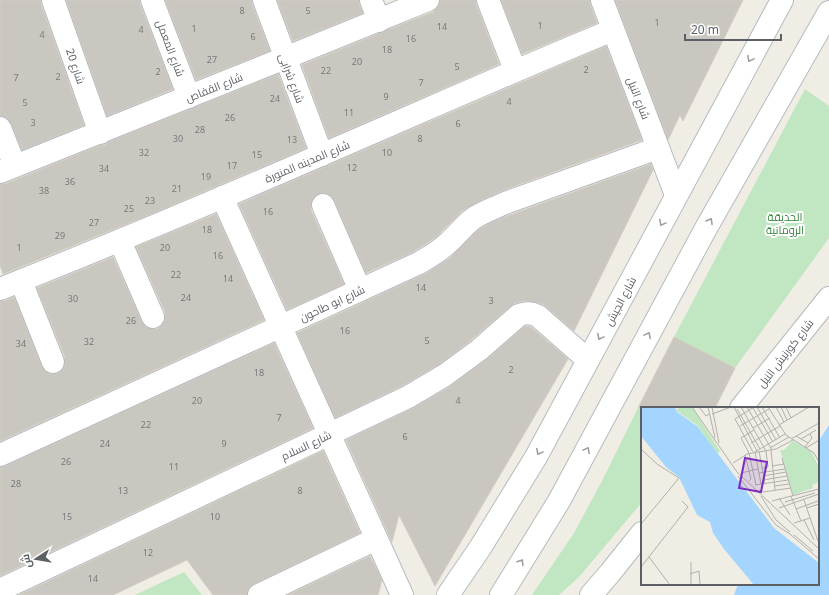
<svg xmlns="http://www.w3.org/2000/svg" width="829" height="595" font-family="'Noto Sans',Cairo,sans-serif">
<rect width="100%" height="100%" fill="#efede4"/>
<!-- green -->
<g fill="#c0e7c1">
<polygon points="805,89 829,106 829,238 735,368 674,337"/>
<polygon points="640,404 648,408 642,408 642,502 579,577 559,595 532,595 574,533 603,479"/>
<polygon points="184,572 202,595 135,595"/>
</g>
<!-- water -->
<polygon fill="#a4d5ff" points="829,425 829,595 734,595 738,584 818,584 818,442"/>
<!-- building -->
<g fill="#cac7c1" stroke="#d4cec2">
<polygon points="0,0 41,0 41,4 84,125 22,150 11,123 7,118 0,116"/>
<polygon points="66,0 140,0 140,4 173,89 107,116"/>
<polygon points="165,0 252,0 252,4 270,51 196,80"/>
<polygon points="277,0 359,0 359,4 363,13 293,41"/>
<polygon points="440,0 476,0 476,4 499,64 329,138 302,65 380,33 384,32 387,30 433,12 438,7"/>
<polygon points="501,0 590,0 590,4 597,23 522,54"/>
<polygon points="615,0 743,0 683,121 680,115 668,140"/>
<polygon points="606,46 642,140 501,191 480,201 462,211 437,236 427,243 413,252 366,273 334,200 330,195 325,193 318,194 313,198 311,203 311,210 344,284 287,310 239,204 508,88"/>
<polygon points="278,74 306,148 156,212 3,274 0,265 0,184 5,184 101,145 105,145 108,142"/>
<polygon points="651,164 653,170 574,331 543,304 529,301 523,301 515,303 511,306 471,340 438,365 402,386 335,418 297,333 425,274 450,258 478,230 490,223 510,215"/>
<polygon points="216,214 264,320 0,441 0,301 5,301 14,297 42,367 46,372 51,374 58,373 63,369 65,364 65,357 37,288 113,257 142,322 146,327 152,329 158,329 163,324 165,318 165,312 136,247"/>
<polygon points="525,326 531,327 568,359 435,586 399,515 392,542 346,440 413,408 451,386 487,359"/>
<polygon points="674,337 735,368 715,408 638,408"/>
<polygon points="274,343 313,428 0,576 0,467 5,466"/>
<polygon points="323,451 360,533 254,584 249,588 247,595 213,595 187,560 113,595 19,595"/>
<polygon points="370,556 382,580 378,595 288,595"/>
</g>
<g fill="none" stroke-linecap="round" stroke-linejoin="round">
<defs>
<g id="minor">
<polyline points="53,0 100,133"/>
<polyline points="152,0 189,97"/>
<polyline points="264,0 322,155"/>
<polyline points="371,0 379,21"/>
<polyline points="488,0 515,70"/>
<polyline points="602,0 676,195"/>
<polyline points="0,128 15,166"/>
<polyline points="0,172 285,58 428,0"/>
<polyline points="222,197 402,595"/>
<polyline points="323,205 360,290"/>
<polyline points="120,241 153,317"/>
<polyline points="21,281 53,362"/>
<path d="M0 289C108 246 215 201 321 155 419 113 515 70 613 30"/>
<polyline points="741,408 829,298"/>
<path d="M0 455 419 263C429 257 440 251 449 242 458 234 464 225 474 218 483 212 495 208 505 203L658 148"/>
<path d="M0 590 408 397 445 375 479 350 519 315C527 312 531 313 538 316L588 360"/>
<polyline points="259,595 376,539"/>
<polyline points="591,595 610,573 642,533"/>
</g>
<g id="secondary">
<polyline points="448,595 480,548 536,457 782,0"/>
<polyline points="501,595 559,501 705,230 829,12"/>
</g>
</defs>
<!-- minor casing -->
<use href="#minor" stroke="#b6babe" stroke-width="24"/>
<!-- secondary casing -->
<use href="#secondary" stroke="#b7bbc0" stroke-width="24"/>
<!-- minor -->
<use href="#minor" stroke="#fff" stroke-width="22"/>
<!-- secondary -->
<use href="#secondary" stroke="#fff" stroke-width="22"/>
</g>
<!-- one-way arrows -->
<defs><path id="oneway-chevron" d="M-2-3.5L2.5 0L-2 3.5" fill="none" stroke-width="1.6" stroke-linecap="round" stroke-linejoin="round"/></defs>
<g stroke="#9da0a3">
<use href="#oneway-chevron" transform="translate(750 59) rotate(118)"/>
<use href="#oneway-chevron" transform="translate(710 221) rotate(-60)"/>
<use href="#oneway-chevron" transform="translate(662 223) rotate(118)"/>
<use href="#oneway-chevron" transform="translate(648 335) rotate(-62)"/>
<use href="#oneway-chevron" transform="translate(600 337) rotate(118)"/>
<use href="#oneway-chevron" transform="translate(587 450) rotate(-62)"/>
<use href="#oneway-chevron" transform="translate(539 452) rotate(118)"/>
<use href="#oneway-chevron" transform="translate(521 562) rotate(-58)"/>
</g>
<g text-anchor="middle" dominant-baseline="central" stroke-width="4" stroke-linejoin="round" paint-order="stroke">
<!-- number labels -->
<g font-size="9" fill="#787a7c">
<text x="242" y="10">8</text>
<text x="308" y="10">5</text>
<text x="657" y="22">1</text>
<text x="540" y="25">1</text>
<text x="442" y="26">14</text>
<text x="194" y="28">1</text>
<text x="141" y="29">4</text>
<text x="42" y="34">4</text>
<text x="253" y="36">6</text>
<text x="411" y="38">16</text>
<text x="387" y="49">18</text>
<text x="212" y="59">27</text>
<text x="357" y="61">20</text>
<text x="457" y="66">5</text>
<text x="586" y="69">2</text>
<text x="326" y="70">22</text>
<text x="158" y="71">2</text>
<text x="58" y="76">2</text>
<text x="16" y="77">7</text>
<text x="421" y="82">7</text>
<text x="386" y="96">9</text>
<text x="275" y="98">24</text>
<text x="509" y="101">4</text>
<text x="25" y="102">5</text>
<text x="349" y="112">11</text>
<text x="230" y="117">26</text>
<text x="33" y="122">3</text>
<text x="458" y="123">6</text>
<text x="200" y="129">28</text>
<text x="178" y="138">30</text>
<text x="420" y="138">8</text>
<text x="292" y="139">13</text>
<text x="144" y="152">32</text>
<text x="387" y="152">10</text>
<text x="257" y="154">15</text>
<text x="232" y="165">17</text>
<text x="352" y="167">12</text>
<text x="104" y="168">34</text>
<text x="206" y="176">19</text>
<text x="70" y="181">36</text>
<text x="177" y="188">21</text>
<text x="44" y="190">38</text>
<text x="150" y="200">23</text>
<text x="129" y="208">25</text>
<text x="268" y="211">16</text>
<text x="94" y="222">27</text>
<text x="207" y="229">18</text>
<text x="60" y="235">29</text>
<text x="19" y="247">1</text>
<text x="165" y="247">20</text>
<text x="218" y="255">16</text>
<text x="176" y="274">22</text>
<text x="228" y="278">14</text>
<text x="421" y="287">14</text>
<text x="186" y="297">24</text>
<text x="73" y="298">30</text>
<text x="491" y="300">3</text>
<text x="131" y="320">26</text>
<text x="345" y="330">16</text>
<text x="427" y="340">5</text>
<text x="89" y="341">32</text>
<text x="21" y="343">34</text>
<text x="511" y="369">2</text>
<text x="259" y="372">18</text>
<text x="197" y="400">20</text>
<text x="458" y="400">4</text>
<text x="279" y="417">7</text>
<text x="146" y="424">22</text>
<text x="405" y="436">6</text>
<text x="105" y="443">24</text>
<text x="224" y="443">9</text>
<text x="66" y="461">26</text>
<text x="174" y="466">11</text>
<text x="16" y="483">28</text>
<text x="123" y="490">13</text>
<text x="300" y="490">8</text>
<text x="67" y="516">15</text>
<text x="215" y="516">10</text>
<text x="148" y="552">12</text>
<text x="93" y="578">14</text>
</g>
<!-- street labels -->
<g font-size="11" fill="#5c6065" stroke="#fff">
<text transform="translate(171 48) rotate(69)">شارع المعمل</text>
<text transform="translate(76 66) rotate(71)">شارع 20</text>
<text transform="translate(292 78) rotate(69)">شارع شرابى</text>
<text transform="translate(214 87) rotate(-22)">شارع القفاص</text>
<text transform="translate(639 98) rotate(69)">شارع النيل</text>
<text transform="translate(307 161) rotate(-23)">شارع المدينه المنورة</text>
<text transform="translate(620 301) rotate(-62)">شارع الجيش</text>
<text transform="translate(332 303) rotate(-25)">شارع ابو طاحون</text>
<text transform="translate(785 353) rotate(-52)">شارع كورنيش النيل</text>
<text transform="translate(306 445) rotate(-25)">شارع السلام</text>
</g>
<!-- park labels -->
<g font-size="11" fill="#338539" stroke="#fff">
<text x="785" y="216">الحديقة<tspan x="785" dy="13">الرومانية</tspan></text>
</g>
</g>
<!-- overview -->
<g transform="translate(641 407)">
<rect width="178" height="178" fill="#efede4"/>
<path d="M37 0H51L79 44 76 47 56 18 36 4ZM152 34 170 44 178 60V75L171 78 172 81 152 88 139 43H143Z" fill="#c0e7c1"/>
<path d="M0 0H34L36 5 56 19 133 121 178 156V178H113L83 142 72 126 69 115 56 108 38 70 25 60 0 29Z" fill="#a4d5ff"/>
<path fill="none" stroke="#b0b1ad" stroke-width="1" d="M51 0 96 65 178 142M58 0 65 9 68 7M67 0 74 31M71 0 78 36M93 0 116 44M100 0 125 44M106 0 131 43M116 0 135 33M121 0 139 31M127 0 145 28 173 46 178 55M135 0 143 15M140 0 146 13M145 0 150 11M112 1 132 35M96 2 119 42M71 7 90 0M138 18 168 0M99 19 128 2M112 21 129 11M113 23 100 31 108 46 115 78M155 29 167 36M150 32 178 16M160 32 175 23M110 36 139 19M164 40 171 31 169 27M129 41 148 30M165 41 178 33M0 42 16 57 38 71 0 117M130 43 134 83M118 44 124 77M112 45 94 12 113 0M104 48 110 72 108 74M141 51 152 89M92 56 106 47 135 42 152 33M131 59 143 57M121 61 127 60 125 44M100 66 117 62M118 66 144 62M97 69 135 118 149 127 178 152M122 69 145 65M122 73 146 69M120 77 114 45 144 27M114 78 147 73M134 79 148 77M122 85 150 81M120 89 135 113 149 125M150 89 160 114M138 91 149 108M163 93 177 134M131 94 178 82M144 95 174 86M138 101 178 87M166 101 178 97M155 102 177 94M163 113 173 133M153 116 169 111M153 128 172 144M8 150 29 178M50 155V178M0 160 47 100 41 94M49 167 58 164 59 178"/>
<path fill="#7b2cbf" fill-opacity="0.15" stroke="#7b2cbf" stroke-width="2" d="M104 51 126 55 120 85 98 81Z"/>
<rect width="178" height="178" fill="none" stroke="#5c6065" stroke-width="2"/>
</g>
<!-- north arrow -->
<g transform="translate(36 559) rotate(258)" stroke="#ffffff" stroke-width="3" paint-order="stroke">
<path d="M0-3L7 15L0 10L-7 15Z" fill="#5c6065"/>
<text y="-6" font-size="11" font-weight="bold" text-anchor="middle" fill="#5c6065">ش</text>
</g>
<!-- scale -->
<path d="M685 34v6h96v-6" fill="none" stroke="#5c6065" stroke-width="2"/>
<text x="691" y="34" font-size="12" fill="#5c6065" stroke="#ffffff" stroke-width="3" paint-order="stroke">20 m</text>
</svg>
